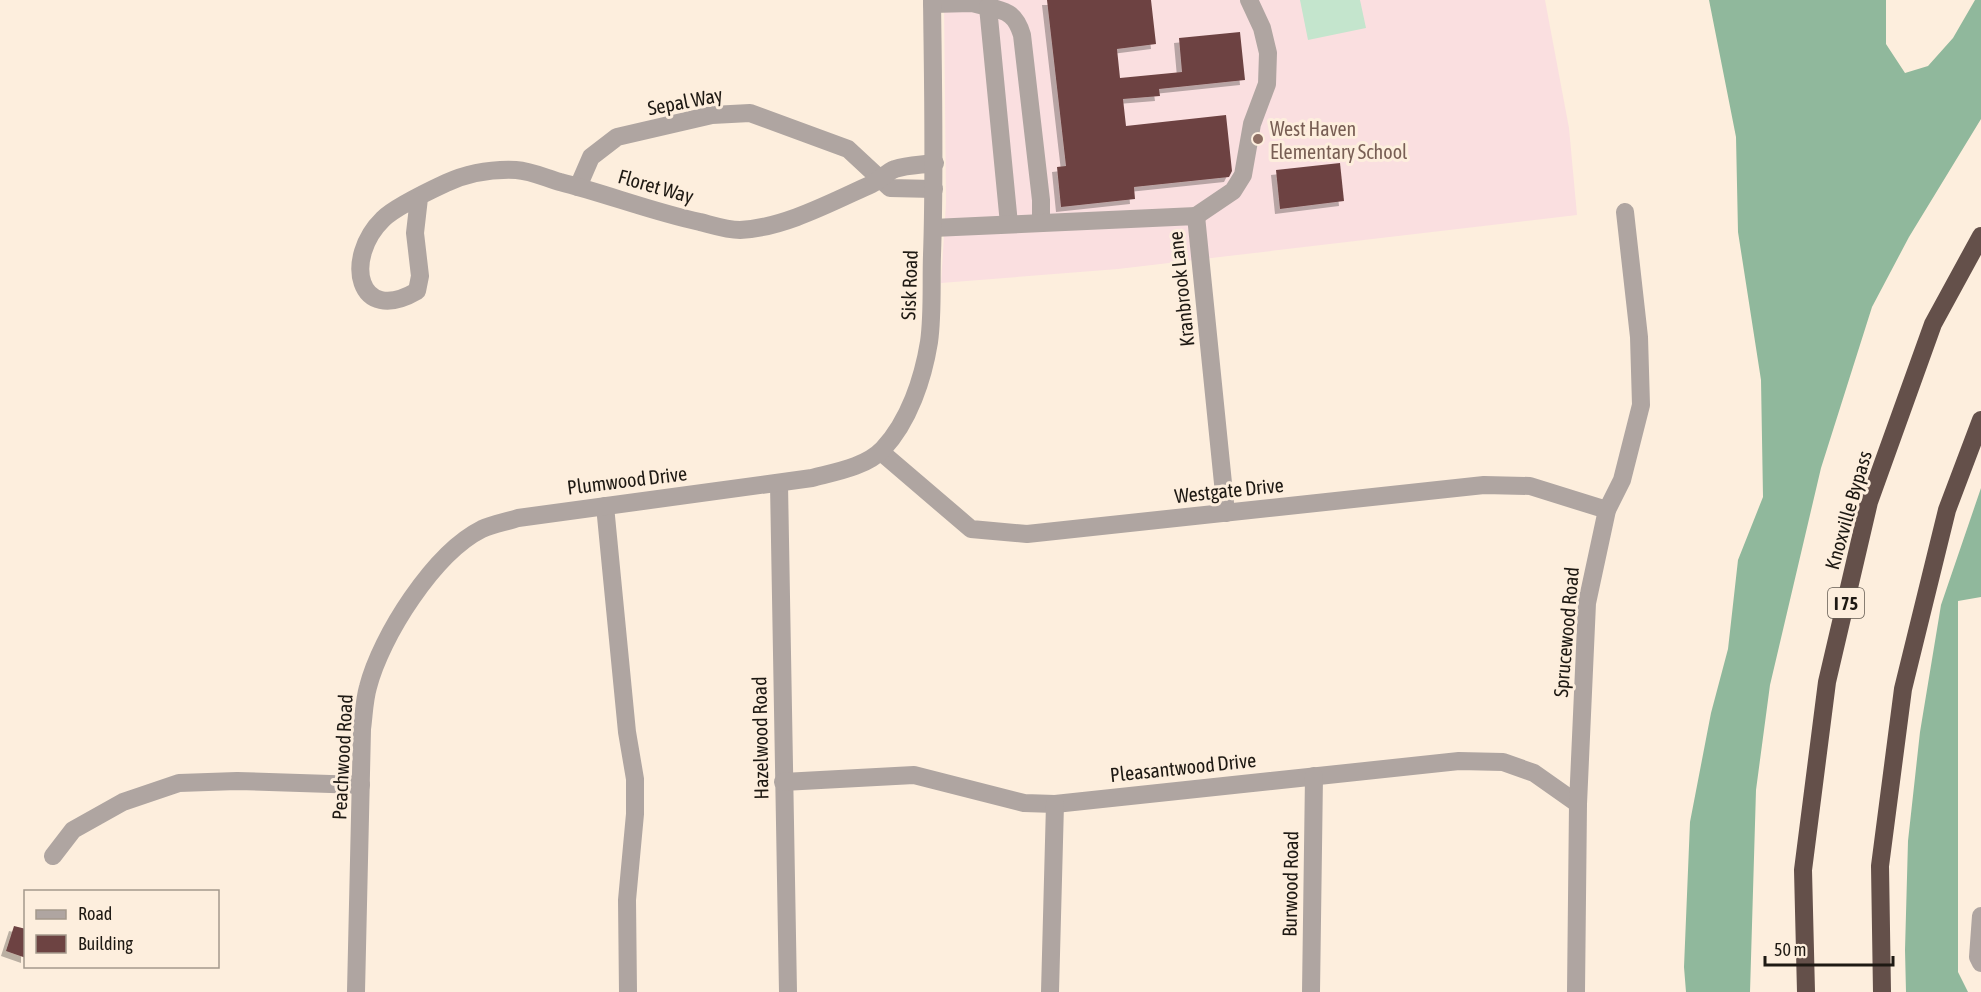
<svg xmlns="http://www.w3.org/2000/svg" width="1981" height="992" font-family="'Asap Condensed',sans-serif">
<defs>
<filter id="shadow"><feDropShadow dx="-5" dy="5" stdDeviation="0" flood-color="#0004"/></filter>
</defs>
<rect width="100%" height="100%" fill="#fdeedd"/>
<!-- education -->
<polygon fill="#fadfe0" points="944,0 1545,0 1569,128 1577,215 1118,269 941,283 946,203"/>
<!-- green -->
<polygon fill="#c4e5cd" points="1300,0 1360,0 1366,28 1308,40"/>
<!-- forest -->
<g fill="#90b89c">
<polygon points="1709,0 1886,0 1886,44 1905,73 1928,66 1953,38 1975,0 1981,0 1981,119 1909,237 1872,307 1821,468 1770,685 1756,790 1750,992 1686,992 1684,967 1690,822 1711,713 1728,649 1738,560 1763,497 1761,380 1738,232 1736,137"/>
<polygon points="1981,488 1981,597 1958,601 1958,972 1968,992 1906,992 1905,950 1908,841 1920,732 1941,605"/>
</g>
<!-- building -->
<g fill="#6d4342" filter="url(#shadow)">
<polygon points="1047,0 1151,0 1156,44 1117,49 1120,78 1182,72 1179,38 1240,32 1245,80 1159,89 1160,96 1123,99 1126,126 1226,115 1232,171 1229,177 1134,187 1135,199 1061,207 1057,167 1066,166"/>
<polygon points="1340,163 1344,201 1280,209 1276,170"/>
<polygon points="14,926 26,929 26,958 6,951"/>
</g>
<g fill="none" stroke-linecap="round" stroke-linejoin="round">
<!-- minor -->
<g stroke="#afa5a1" stroke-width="18">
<polyline points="932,4 972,3 988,7"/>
<polyline points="578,187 591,157 617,137 712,115 750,113 848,149 890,188 934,189"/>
<path d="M419 198 415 233 420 276 417 291C357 326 343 258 383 219 394 208 431 190 446 183 468 173 492 169 516 170 531 171 546 178 560 182 607 194 653 212 700 222 712 225 727 230 740 230 784 228 832 202 872 184 880 180 887 172 895 169 907 165 922 165 935 163"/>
<polyline points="1196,216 1233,191 1243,175 1252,124 1267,84 1268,53 1262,28 1249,0"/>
<path d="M1009 224 988 7C1008 11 1016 15 1022 35L1041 200V223"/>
<polyline points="933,228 1196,216 1226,513"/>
<polyline points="881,452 971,529 1027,534 1484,485 1530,486 1607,510"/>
<polyline points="779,484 788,992"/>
<polyline points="605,506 627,732 635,779 635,814 627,900 628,992"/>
<polyline points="783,782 914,775 1024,803 1055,804 1459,761 1503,762 1534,773 1578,804"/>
<polyline points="53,856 73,830 123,802 179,783 237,781 361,785"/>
<polyline points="1981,916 1978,957 1981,963"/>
<path d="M356 992 362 729C364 715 364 701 368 687 381 636 434 553 482 529 493 524 506 522 518 518L812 478C835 472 866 467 883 449 909 421 923 379 929 342 933 314 931 283 932 255 935 170 933 85 932 0"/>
<polyline points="1050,992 1055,804"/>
<polyline points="1311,992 1314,776"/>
<polyline points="1576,992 1578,804 1587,603 1607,510 1622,480 1641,405 1639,337 1625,212"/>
</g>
<!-- highway -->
<g stroke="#64504a" stroke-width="18">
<polyline points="1806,992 1803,870 1827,682 1869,502 1933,324 1981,236"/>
<polyline points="1882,992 1880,866 1903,689 1947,510 1981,420"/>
</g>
</g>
<!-- markers -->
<circle fill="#8d6e63" stroke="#fdeedd" stroke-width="2" cx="1258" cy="139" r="6"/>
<g text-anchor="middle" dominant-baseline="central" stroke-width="6" stroke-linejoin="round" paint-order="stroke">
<!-- shield labels -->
<rect fill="#fdeedd" stroke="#615950" stroke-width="1.5" x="1828" y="588" width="36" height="30" rx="4.5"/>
<g font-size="18" font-weight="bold" fill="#1e1913">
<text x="1846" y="603">I 75</text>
</g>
<!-- street labels -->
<g font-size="20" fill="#1e1913" stroke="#fdeedd">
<text transform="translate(685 101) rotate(-11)">Sepal Way</text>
<text transform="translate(656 186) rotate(16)">Floret Way</text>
<text transform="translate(909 285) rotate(-88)">Sisk Road</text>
<text transform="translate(1181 289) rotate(-96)">Kranbrook Lane</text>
<text transform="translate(627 480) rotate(-7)">Plumwood Drive</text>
<text transform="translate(1229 490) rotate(-6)">Westgate Drive</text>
<text transform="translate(1848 510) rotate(-74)">Knoxville Bypass</text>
<text transform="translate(1566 632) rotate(-85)">Sprucewood Road</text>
<text transform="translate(760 738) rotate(-91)">Hazelwood Road</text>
<text transform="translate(342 757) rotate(-87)">Peachwood Road</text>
<text transform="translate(1183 767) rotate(-6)">Pleasantwood Drive</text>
<text transform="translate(1290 884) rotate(-89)">Burwood Road</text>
</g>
<!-- education labels -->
<g font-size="20" fill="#785e54" stroke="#fdeedd" text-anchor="start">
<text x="1270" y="128">West Haven<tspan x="1270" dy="23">Elementary School</tspan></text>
</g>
</g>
<!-- legend -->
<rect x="24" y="890" width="195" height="78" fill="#fdeedd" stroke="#a4998c" stroke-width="1.5"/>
<rect x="36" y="910" width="30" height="9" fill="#afa5a1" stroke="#a4998c" stroke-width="1.5"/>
<text x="78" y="920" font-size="18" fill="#1e1913">Road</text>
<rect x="36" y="935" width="30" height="18" fill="#6d4342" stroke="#a4998c" stroke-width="1.5"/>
<text x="78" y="950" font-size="18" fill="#1e1913">Building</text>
<!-- scale -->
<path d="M1765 956v9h128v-9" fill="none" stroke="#1e1913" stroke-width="3"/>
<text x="1774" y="956" font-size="18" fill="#1e1913" stroke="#fdeedd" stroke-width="4.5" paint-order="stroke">50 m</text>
</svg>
